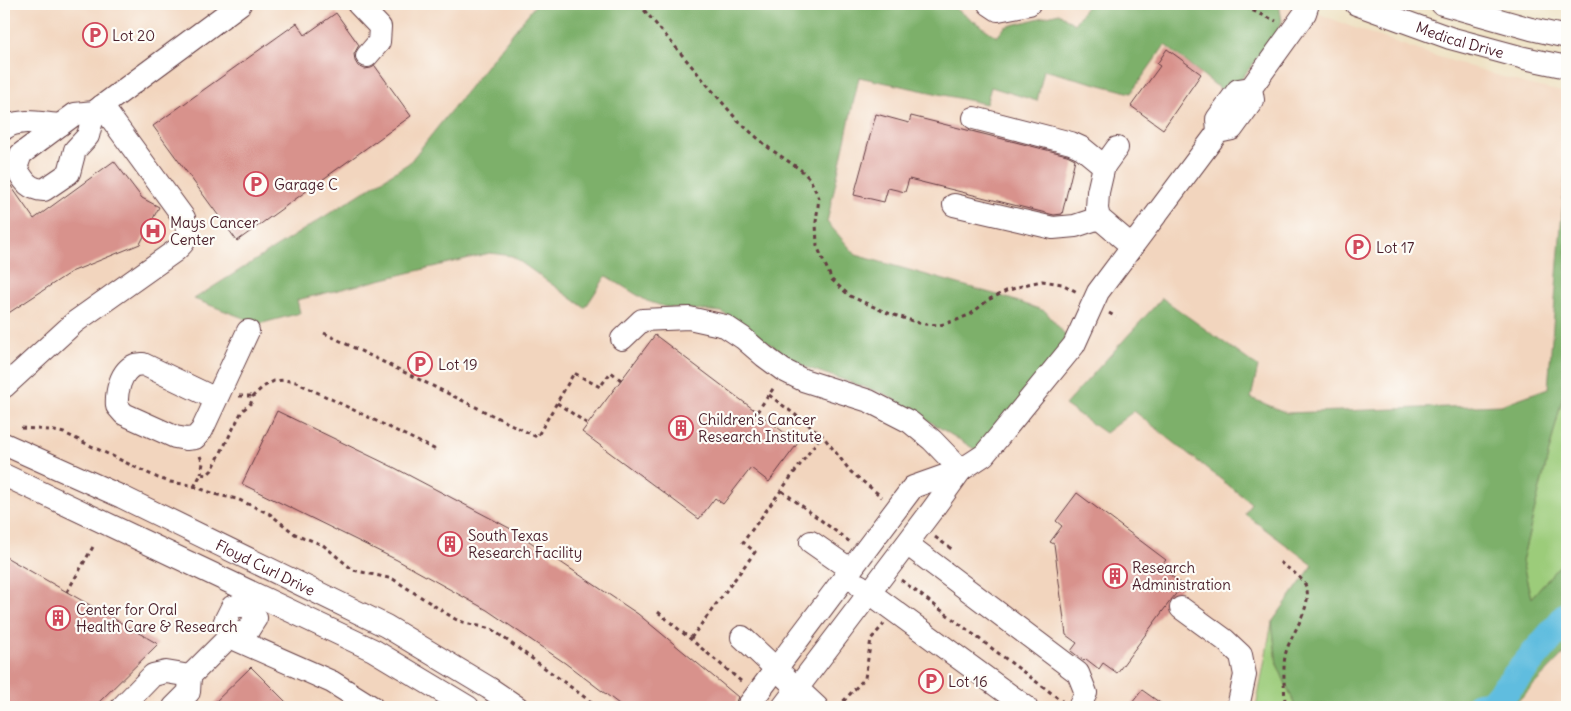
<svg xmlns="http://www.w3.org/2000/svg" width="1571" height="711" font-family="Delius,sans-serif">
<rect width="100%" height="100%" fill="#fdfcf7"/>
<filter id="ink" filterUnits="userSpaceOnUse"><feTurbulence type="fractalNoise" baseFrequency=".02" numOctaves="2"/><feDisplacementMap in="SourceGraphic" scale="10" xChannelSelector="R" yChannelSelector="G"/><feConvolveMatrix kernelMatrix="1 2 1 2 8 2 1 2 1" color-interpolation-filters="sRGB"/></filter>
<filter id="wash" filterUnits="userSpaceOnUse"><feTurbulence type="fractalNoise" baseFrequency=".0096" numOctaves="4" result="noise"/><feDisplacementMap in="SourceGraphic" scale="20" xChannelSelector="R" yChannelSelector="G"/><feGaussianBlur stdDeviation="1.12" result="paint"/><feColorMatrix in="noise" values="0 0 0 0 0 0 0 0 0 0 0 0 0 0 0 0 0 1.4 0 .05"/><feComposite in="paint" operator="in"/></filter>
<g filter="url(#wash)">
<rect width="100%" height="100%" fill="#efe3c6"/>
<!-- built -->
<g fill="#f2d5be">
<polygon points="4,4 1295,4 1352,27 1426,53 1526,84 1567,93 1567,379 1368,707 4,707"/>
<polygon points="1567,651 1567,707 1512,707"/>
</g>
<!-- green -->
<g fill="#9ccc7a" stroke="#737652">
<polygon points="1567,379 1567,557 1531,598 1522,561"/>
<polygon points="1272,622 1277,664 1296,707 1256,707"/>
</g>
<!-- forest -->
<g fill="#7db06a" stroke="#64684a">
<polygon points="536,4 949,4 997,37 1005,27 1059,13 1074,24 1088,4 1279,4 1282,21 1278,30 1229,96 1165,45 1131,93 1044,70 1037,101 991,87 986,104 859,77 827,222 856,255 1001,296 1045,311 1074,345 984,455 885,394 805,367 722,312 665,307 647,301 606,276 585,308 512,256 490,253 297,300 300,313 259,324 194,299 409,163"/>
<polygon points="1567,150 1567,379 1522,561 1531,598 1567,557 1567,651 1512,707 1330,707 1327,704 1296,707 1277,664 1272,622 1313,565 1245,514 1251,503 1134,411 1105,433 1065,405 1162,298 1258,367 1251,398 1287,413 1501,405 1548,388"/>
</g>
<g fill="none" stroke-linecap="round" stroke-linejoin="round">
<!-- river -->
<polyline stroke="#61bddf" stroke-width="30" points="1479,707 1492,705 1567,617"/>
</g>
<g id="blocks">
<!-- building -->
<g fill="#d8928c">
<polygon points="336,13 359,45 354,54 355,61 358,66 365,69 371,68 375,66 411,116 237,241 153,126 297,23 305,35"/>
<polygon points="1167,49 1201,74 1163,129 1131,106 1160,66 1157,64"/>
<polygon points="876,114 909,123 911,116 1067,155 1075,159 1062,214 1054,215 909,179 905,192 888,188 884,202 854,195"/>
<polygon points="114,161 142,198 159,207 140,244 71,272 4,316 4,176 34,219"/>
<polygon points="655,335 798,443 769,482 751,468 723,504 715,498 699,519 582,432"/>
<polygon points="277,411 395,468 511,529 638,614 738,697 735,704 735,707 623,707 565,663 487,610 397,560 242,484"/>
<polygon points="1077,493 1166,560 1160,567 1183,585 1171,600 1117,673 1103,663 1099,669 1086,659 1084,661 1071,651 1077,643 1066,635 1054,544 1050,542 1062,526 1056,521"/>
<polygon points="4,556 158,644 94,707 4,707"/>
<polygon points="251,667 291,707 210,707"/>
<polygon points="1142,690 1166,707 1129,707"/>
</g>
</g>
</g>
<g filter="url(#ink)">
<use href="#blocks" fill-opacity="0" stroke="#633c42" stroke-width="1"/>
<g fill="none" stroke-linecap="round" stroke-linejoin="round">
<defs>
<g id="minor">
<polyline points="358,4 380,27 379,42 367,56"/>
<polyline points="989,4 998,10 1029,4"/>
<path id="s1" d="M1356 4 1450 38 1524 58 1567 67"/>
<polyline points="1442,4 1531,29 1567,37"/>
<path d="M94 112 88 136 75 150 69 173 44 190C28 189 24 181 16 168L21 154 60 125 75 114 94 112 240 4"/>
<polyline points="974,118 1071,143 1082,148 1104,166"/>
<path d="M4 129C17 117 43 124 60 125"/>
<polyline points="1218,132 1217,119 1238,90 1251,88"/>
<polyline points="1117,148 1104,166 1098,192 1097,209 1099,218 1132,246"/>
<polyline points="954,205 1053,228 1075,226 1099,218"/>
<polyline points="622,339 642,320 689,318 725,326 743,338 764,356 783,370 803,380 869,401 910,422 932,440 961,470"/>
<path d="M4 387 75 322 175 251C188 239 190 236 184 218L102 106"/>
<path d="M216 399 143 364C143 364 135 365 135 365 120 371 116 393 117 406L124 414 175 437 186 439 195 438 202 430 248 331"/>
<path id="s2" d="M4 444 122 497 386 626 489 688 517 707"/>
<polyline points="4,475 373,650 468,707"/>
<polyline points="811,542 851,570"/>
<polyline points="907,544 1078,673 1086,693 1079,707"/>
<polyline points="859,585 1026,707"/>
<polyline points="1181,608 1225,640 1241,655 1245,675 1238,707"/>
<polyline points="232,634 225,621 232,607 248,605"/>
<polyline points="230,637 332,682 372,707"/>
<polyline points="742,637 817,707"/>
<polyline points="748,706 913,487 961,470 984,455 1074,345 1098,292 1218,132 1232,129 1253,100 1251,88 1305,13 1308,4"/>
<polyline points="122,707 153,675 166,672 190,676 232,634 247,632 256,618 248,605"/>
<polyline points="174,707 189,692 190,676"/>
<polyline points="783,707 933,509 961,470"/>
</g>
</defs>
<!-- minor casing -->
<use href="#minor" stroke="#633c42" stroke-width="24"/>
<!-- path -->
<g stroke="#633c42" stroke-width="3" stroke-dasharray="4 4" stroke-linecap="butt">
<polyline points="639,4 738,121 769,148 801,170 810,179 819,198 816,222 817,246 832,280 850,296 885,312 922,324 940,325 957,320 971,314 988,300 1006,291 1028,284 1042,281 1062,284 1079,293"/>
<polyline points="1238,4 1276,21"/>
<polyline points="1109,313 1116,317"/>
<polyline points="324,333 537,437 574,373 600,387 611,372 621,380"/>
<polyline points="769,395 822,435 851,472 882,497"/>
<polyline points="239,396 253,396"/>
<polyline points="557,403 588,424"/>
<polyline points="757,412 775,386"/>
<path d="M21 428 50 430 64 433 158 478 170 482 190 485 218 495 237 499 270 514 295 534 323 545 353 570 393 579 455 619C467 625 480 625 493 630L598 707"/>
<polyline points="200,456 203,463 201,474"/>
<polyline points="194,487 201,474 207,475 212,470 242,411 251,403 253,396 263,387 274,381 284,380 296,382 438,451"/>
<polyline points="782,491 850,542"/>
<polyline points="935,537 953,550"/>
<path d="M1280 562C1287 568 1296 573 1302 580 1319 599 1291 633 1286 652 1282 665 1285 693 1285 707"/>
<polyline points="901,580 1062,701"/>
<polyline points="67,592 94,545"/>
<polyline points="658,612 742,682"/>
<polyline points="691,638 755,552 743,542 822,435"/>
<polyline points="838,707 865,678 871,639 884,624"/>
</g>
<!-- minor -->
<use href="#minor" stroke="#fff" stroke-width="22"/>
</g>
</g>
<!-- icons -->
<defs>
<symbol id="parking-ring" viewBox="-11 -11 22 22"><circle r="9.5" fill="#fdfcf7" stroke="#d1495b" stroke-width="1.5"/><path d="M-3.5-5.5H1a3.5 3.5 0 0 1 0 7H-1V5.5H-3.5ZM-1-3.4V-.6H.8a1.4 1.4 0 0 0 0-2.8Z" fill="#d1495b"/></symbol>
<symbol id="hospital-ring" viewBox="-11 -11 22 22"><circle r="9.5" fill="#fdfcf7" stroke="#d1495b" stroke-width="1.5"/><path d="M-5-5h3v3.5h4V-5h3V5h-3V1.5h-4V5h-3Z" fill="#d1495b"/></symbol>
<symbol id="building-ring" viewBox="-11 -11 22 22"><circle r="9.5" fill="#fdfcf7" stroke="#d1495b" stroke-width="1.5"/><path d="M-4-6H4V6H1V3H-1V6H-4ZM-2.5-4.3h1.7v1.8h-1.7ZM.8-4.3h1.7v1.8H.8ZM-2.5-1h1.7V.8h-1.7ZM.8-1h1.7V.8H.8Z" fill="#d1495b"/></symbol>
</defs>
<g fill-rule="evenodd">
<use href="#parking-ring" x="81" y="21" width="28" height="28"/>
<use href="#parking-ring" x="242" y="170" width="28" height="28"/>
<use href="#hospital-ring" x="139" y="217" width="28" height="28"/>
<use href="#parking-ring" x="1344" y="233" width="28" height="28"/>
<use href="#parking-ring" x="406" y="350" width="28" height="28"/>
<use href="#building-ring" x="667" y="414" width="28" height="28"/>
<use href="#building-ring" x="436" y="530" width="28" height="28"/>
<use href="#building-ring" x="1101" y="562" width="28" height="28"/>
<use href="#building-ring" x="44" y="604" width="28" height="28"/>
<use href="#parking-ring" x="917" y="667" width="28" height="28"/>
</g>
<g text-anchor="middle" dominant-baseline="central" stroke-width="4.5" stroke-linejoin="round" paint-order="stroke">
<!-- poi labels -->
<g font-size="15" fill="#4a1f2b" stroke="#fdfcf7" text-anchor="start">
<text x="112" y="35">Lot 20</text>
<text x="274" y="184">Garage C</text>
<text x="170" y="222">Mays Cancer<tspan x="170" dy="17">Center</tspan></text>
<text x="1376" y="247">Lot 17</text>
<text x="438" y="364">Lot 19</text>
<text x="698" y="419">Children's Cancer<tspan x="698" dy="17">Research Institute</tspan></text>
<text x="468" y="535">South Texas<tspan x="468" dy="17">Research Facility</tspan></text>
<text x="1132" y="567">Research<tspan x="1132" dy="17">Administration</tspan></text>
<text x="76" y="609">Center for Oral<tspan x="76" dy="17">Health Care &amp; Research</tspan></text>
<text x="948" y="681">Lot 16</text>
</g>
<!-- street labels -->
<g font-size="15" fill="#4a1f2b" stroke="#fdfcf7">
<text stroke="none"><textPath href="#s1" startOffset="110">Medical Drive</textPath></text>
<text stroke="none"><textPath href="#s2" startOffset="289">Floyd Curl Drive</textPath></text>
</g>
</g>
<!-- margin -->
<rect width="1571" height="711" fill="none" stroke="#fdfcf7" stroke-width="20"/>
</svg>
